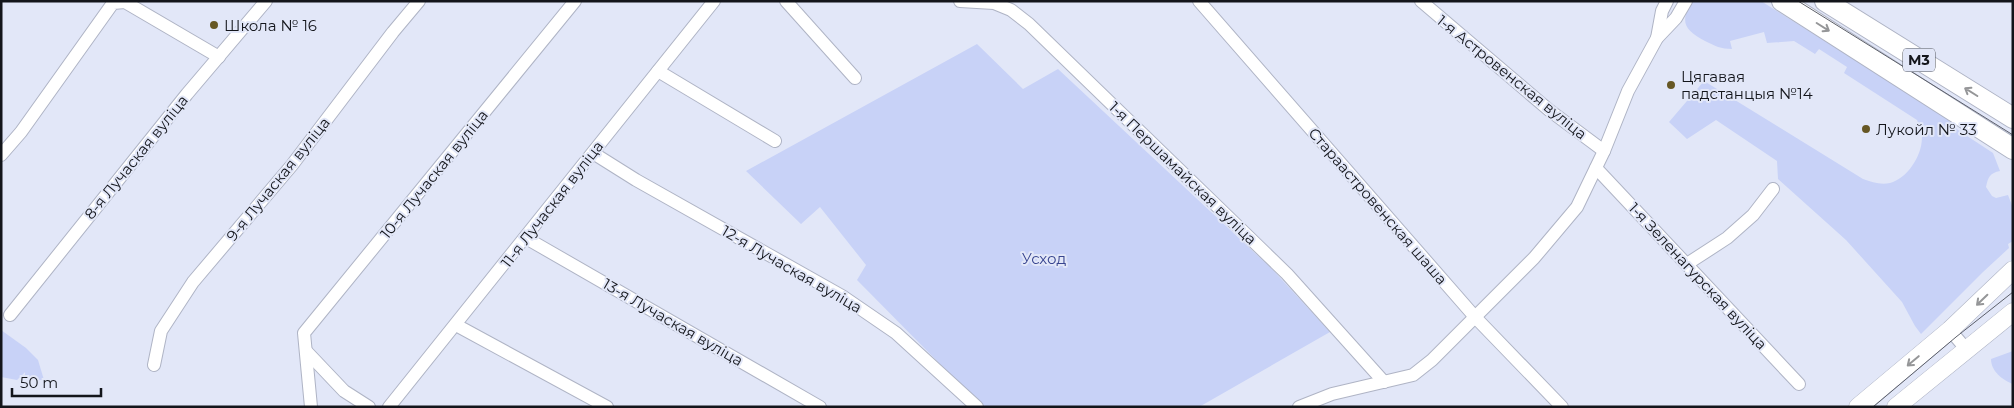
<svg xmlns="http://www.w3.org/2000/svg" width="2014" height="408" font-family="Montserrat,sans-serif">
<rect width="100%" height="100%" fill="#e2e7f8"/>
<!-- green -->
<g fill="#c8d2f7">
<path d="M1692 1H1761L1943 115 1958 130 1993 153 2000 171C1990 173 1988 177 1986 187L1992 196 1996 198 2008 195 2013 208V241L2008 244 2009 248 1983 272 1921 334 1915 326 1902 302 1846 240 1778 179 1777 161 1716 120 1687 139 1669 122 1704 81 1863 179C1872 182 1880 185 1890 183 1909 178 1926 150 1921 131 1920 127 1918 123 1917 120L1844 73 1847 67 1819 49 1815 54 1794 41 1767 43 1764 32 1730 41 1732 49C1721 49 1715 46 1705 41 1685 30 1679 23 1692 1Z"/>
<polygon points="977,44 1023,89 1058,69 1272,269 1330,332 1199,407 986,407 941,365 857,280 866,265 820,207 801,224 746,171"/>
<polygon points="1,330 26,348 38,360 44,380 17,380 1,377"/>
<path d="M2013 351V384C2002 380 1991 371 1991 359Z"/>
</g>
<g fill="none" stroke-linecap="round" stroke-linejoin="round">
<defs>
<g id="minor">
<polyline points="786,1 855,78"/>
<polyline points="960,1 994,3 1011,10 1029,24 1287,274 1384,382"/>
<polyline points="1199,1 1475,317 1562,407"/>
<polyline points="1421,1 1549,110 1604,151"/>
<polyline points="1657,38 1662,11 1667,1"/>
<polyline points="658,71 775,141"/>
<polyline points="593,153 636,180 842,296 896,333 977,407"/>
<polyline points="1,155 21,132 113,3 125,2 219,57"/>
<polyline points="1596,168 1799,384"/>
<polyline points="526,238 820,407"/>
<polyline points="1687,264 1727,238 1753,215 1773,189"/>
<polyline points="10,315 187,94 266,1"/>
<polyline points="456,325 607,407"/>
<polyline points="1950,330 1966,349"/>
<polyline points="306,351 344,391 369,407"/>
<polyline points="154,365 161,331 193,282 292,165 393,32 419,1"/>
<polyline points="311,407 304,333 575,1"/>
<polyline points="389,407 714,1"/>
<polyline points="1299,407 1332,394 1413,375 1432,360 1534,258 1577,207 1604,151 1628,91 1657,38 1676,18 1686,1"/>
</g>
<g id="secondary">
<polyline points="1858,407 1950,330 2013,270"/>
<polyline points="1896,407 2013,312"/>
</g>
<g id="primary">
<polyline points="1782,1 2013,149"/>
<polyline points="1825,1 2013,118"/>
</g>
</defs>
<!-- minor casing -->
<use href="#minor" stroke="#afb4c5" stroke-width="14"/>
<!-- secondary casing -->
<use href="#secondary" stroke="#afb4c5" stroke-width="19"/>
<!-- primary casing -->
<use href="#primary" stroke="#afb4c5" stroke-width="22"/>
<!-- minor -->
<use href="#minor" stroke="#fff" stroke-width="12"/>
<!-- secondary -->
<use href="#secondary" stroke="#fff" stroke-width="18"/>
<!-- primary -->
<use href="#primary" stroke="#fff" stroke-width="20"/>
<!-- tram -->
<g stroke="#5c5f69" stroke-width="1">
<polyline points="1798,1 2013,135"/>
<polyline points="1873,407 1956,337 2013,292"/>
</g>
</g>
<!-- one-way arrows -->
<defs><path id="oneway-shaft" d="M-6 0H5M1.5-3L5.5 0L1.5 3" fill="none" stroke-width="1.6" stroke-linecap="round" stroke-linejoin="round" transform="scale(1.25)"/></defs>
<g stroke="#959698">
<use href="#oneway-shaft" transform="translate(1823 27) rotate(32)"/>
<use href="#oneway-shaft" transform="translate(1971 92) rotate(-148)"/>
<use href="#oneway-shaft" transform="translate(1982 300) rotate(136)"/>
<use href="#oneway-shaft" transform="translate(1913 361) rotate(140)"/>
</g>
<!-- markers -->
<g fill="#665724" stroke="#e2e7f8" stroke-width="2">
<circle cx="214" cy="25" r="5"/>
<circle cx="1671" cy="85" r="5"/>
<circle cx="1866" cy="129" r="5"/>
</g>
<g text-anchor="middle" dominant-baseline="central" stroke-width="4" stroke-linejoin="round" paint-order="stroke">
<!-- shield labels -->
<rect fill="#e2e7f8" stroke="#51545d" stroke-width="1" x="1903" y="48.5" width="32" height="23" rx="4"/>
<g font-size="14" font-weight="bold" fill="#13151b">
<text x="1919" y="60">М3</text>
</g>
<!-- poi labels -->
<g font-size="15" fill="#13151b" stroke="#e2e7f8" text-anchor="start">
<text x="224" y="25">Школа № 16</text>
<text x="1681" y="76">Цягавая<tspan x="1681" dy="17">падстанцыя №14</tspan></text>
<text x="1876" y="129">Лукойл № 33</text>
</g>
<!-- street labels -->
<g font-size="15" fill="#13151b" stroke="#e2e7f8">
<text transform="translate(1512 77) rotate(39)">1-я Астровенская вуліца</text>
<text transform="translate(136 157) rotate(-51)">8-я Лучаская вуліца</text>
<text transform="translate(1183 173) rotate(44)">1-я Першамайская вуліца</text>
<text transform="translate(434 174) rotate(-51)">10-я Лучаская вуліца</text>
<text transform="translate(278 179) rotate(-51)">9-я Лучаская вуліца</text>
<text transform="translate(552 204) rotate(-52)">11-я Лучаская вуліца</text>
<text transform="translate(1378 206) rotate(49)">Стараастровенская шаша</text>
<text transform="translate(792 269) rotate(30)">12-я Лучаская вуліца</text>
<text transform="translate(1698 276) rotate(47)">1-я Зеленагурская вуліца</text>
<text transform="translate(673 322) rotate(30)">13-я Лучаская вуліца</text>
</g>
<!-- park labels -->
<g font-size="15" fill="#37448f" stroke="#e2e7f8">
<text x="1044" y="258">Усход</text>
</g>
</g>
<!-- border -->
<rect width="2014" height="408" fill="none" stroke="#13151b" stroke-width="5"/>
<!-- scale -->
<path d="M12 388v8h89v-8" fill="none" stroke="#13151b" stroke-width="2.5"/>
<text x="20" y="388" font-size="15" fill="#13151b" stroke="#e2e7f8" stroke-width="4" paint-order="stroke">50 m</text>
</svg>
